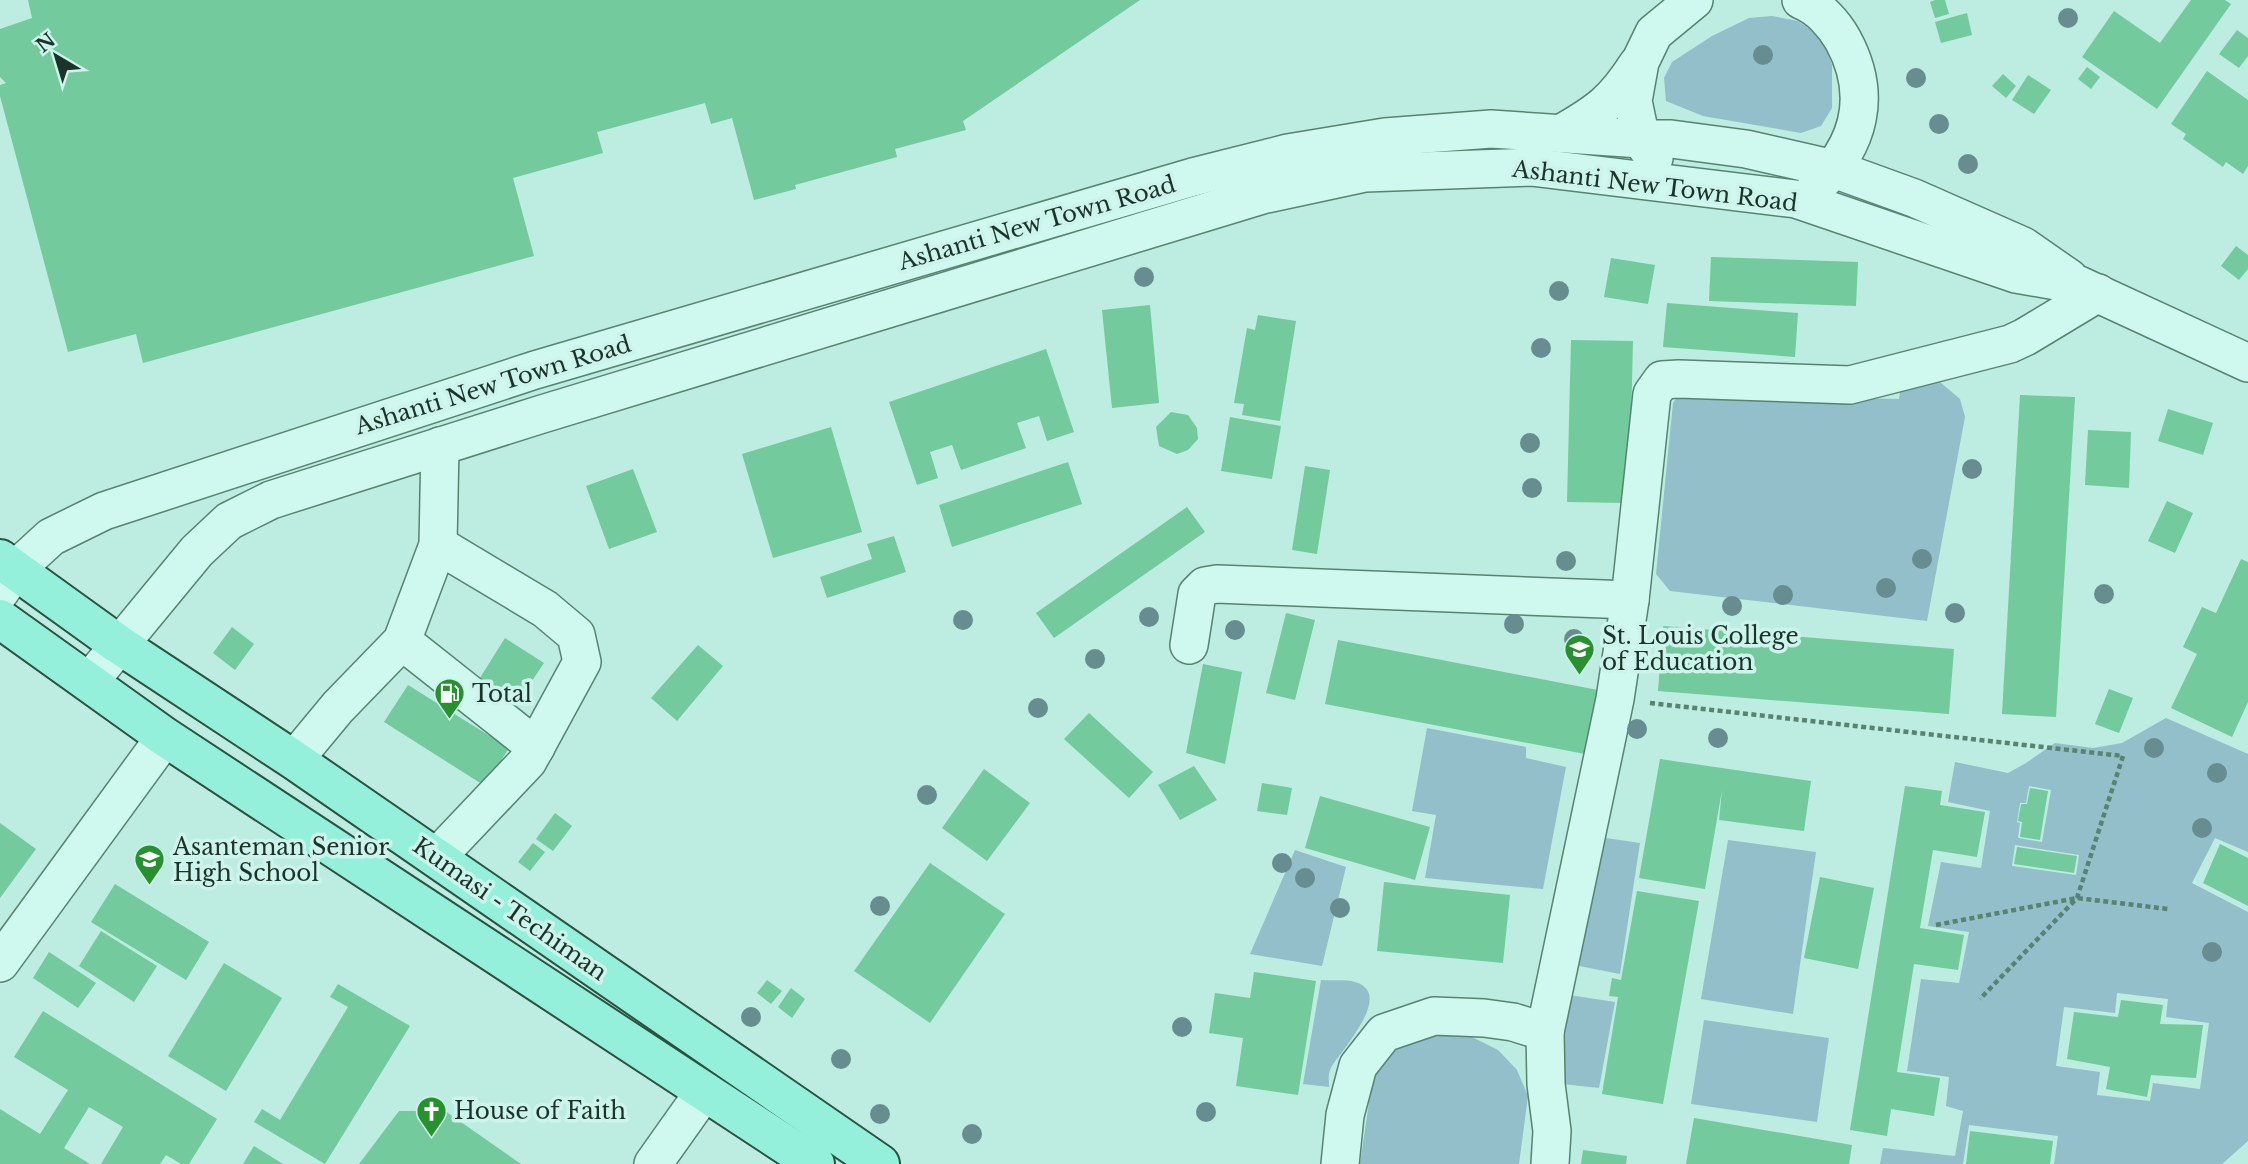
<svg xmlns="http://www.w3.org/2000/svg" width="2248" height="1164" font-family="'Libre Baskerville',serif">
<rect width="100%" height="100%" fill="#bdece1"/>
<!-- green -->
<g fill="#92bfc9" fill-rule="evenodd">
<polygon points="1772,16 1798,21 1815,33 1825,46 1832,65 1832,108 1821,126 1801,133 1703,116 1666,101 1664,78 1672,62 1712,36 1749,18"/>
<polygon points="1927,377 1940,382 1960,399 1965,417 1927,621 1670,591 1656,574 1673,403 1677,397 1684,394 1899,399 1902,380"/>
<path d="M2166 718 2248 754V852L2215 838 2192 883 2248 912V1141L2222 1164H2054L2058 1136 1969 1125 1963 1164H1880L1883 1148 1955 1156 1963 1111 1946 1106 1949 1077 1907 1071 1921 979 1959 983 1969 932 1928 926 1941 862 1981 868 1990 811 1948 802 1955 762 2008 773 2026 763 2055 743 2093 748 2122 743ZM2029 786 2051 790 2042 842 2018 838 2020 823 2017 822 2020 803H2026ZM2015 845 2079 855 2076 875 2012 866ZM2117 993 2168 999 2166 1017 2209 1023 2200 1089 2153 1083 2150 1101 2097 1095 2100 1072 2056 1066 2064 1007 2115 1013Z"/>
<polygon points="1427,728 1526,747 1526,758 1566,767 1543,889 1425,878 1436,815 1412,811"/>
<polygon points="1599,837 1640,843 1620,974 1574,965"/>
<polygon points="1728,840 1816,852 1793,1014 1701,999"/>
<polygon points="1295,850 1346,867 1322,966 1250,954"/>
<path d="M1321 980C1332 981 1345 979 1355 982 1397 994 1336 1055 1330 1070 1328 1075 1329 1082 1329 1087L1303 1084Z"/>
<polygon points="1569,995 1615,1002 1599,1088 1562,1084 1555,1047"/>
<polygon points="1704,1020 1829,1038 1817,1122 1691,1104"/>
<polygon points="1444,1033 1472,1037 1498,1050 1517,1070 1528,1096 1519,1164 1360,1164 1373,1075 1391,1053 1416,1039"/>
</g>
<!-- building -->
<g fill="#73ca9d">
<polygon points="28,0 1140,0 963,121 966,130 895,149 897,157 795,185 796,189 754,200 732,118 711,124 705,103 597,132 603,153 513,178 534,256 143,363 136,334 68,352 0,96 0,85 6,83 0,77 0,29 32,18"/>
<polygon points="1935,0 1945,0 1949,14 1935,18 1930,2"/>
<polygon points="2191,0 2225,0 2231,4 2157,109 2082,57 2114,11 2160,43"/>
<polygon points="1967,13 1972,35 1941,43 1935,22"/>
<polygon points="2237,30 2248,38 2248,56 2239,68 2219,54"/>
<polygon points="2087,67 2100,77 2091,89 2078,79"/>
<polygon points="2207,71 2248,100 2248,166 2243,174 2226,162 2223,167 2183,139 2186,134 2171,124"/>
<polygon points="2003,74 2016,86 2006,98 1992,86"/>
<polygon points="2028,75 2051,90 2034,114 2012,100"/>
<polygon points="2236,246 2248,255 2248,269 2239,280 2221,266"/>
<polygon points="1711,257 1858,262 1856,306 1709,301"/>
<polygon points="1611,258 1655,265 1648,304 1604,297"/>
<polygon points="1667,303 1798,313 1795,357 1663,347"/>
<polygon points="1150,305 1159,403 1112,408 1102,310"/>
<polygon points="1258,315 1296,321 1280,421 1242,415 1244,404 1234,403 1247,328 1255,330"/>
<polygon points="1571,340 1633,341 1629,503 1567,502"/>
<polygon points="1046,349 1074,432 1047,441 1039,416 1017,423 1026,448 961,470 952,445 930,452 938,478 917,485 889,402"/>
<polygon points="2020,395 2075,397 2056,717 2002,714"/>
<polygon points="2168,409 2213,423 2203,455 2158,441"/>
<polygon points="1171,412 1188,415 1197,428 1198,439 1188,450 1177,454 1159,446 1156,427"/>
<polygon points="1230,417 1281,426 1272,479 1221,471"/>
<polygon points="831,427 862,532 773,558 742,454"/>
<polygon points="2088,430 2131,432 2129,488 2085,485"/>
<polygon points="1068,462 1082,504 952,547 939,505"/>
<polygon points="1305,466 1330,470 1317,554 1292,550"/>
<polygon points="633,469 657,532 609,549 586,486"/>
<polygon points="2167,501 2193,513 2175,553 2148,541"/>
<polygon points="1187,507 1205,532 1054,638 1036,613"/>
<polygon points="894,536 906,572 827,598 820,577 872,559 867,544"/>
<polygon points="2241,559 2248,562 2248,702 2232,737 2171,708 2197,654 2183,647 2202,607 2216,613"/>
<polygon points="1286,613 1315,620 1295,700 1266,693"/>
<polygon points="1663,626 1954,649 1949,714 1658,691"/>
<polygon points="232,627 254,644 235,670 213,653"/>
<polygon points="505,638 544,663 515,706 478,681"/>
<polygon points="1338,640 1603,691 1590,755 1325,704"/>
<polygon points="698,645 723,666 677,721 651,698"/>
<polygon points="1203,664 1242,672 1225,764 1186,753"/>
<polygon points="408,685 509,748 485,786 384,722"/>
<polygon points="2109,689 2133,698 2119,733 2095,724"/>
<polygon points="1089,713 1153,772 1129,798 1064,739"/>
<polygon points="1660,759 1811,781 1804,831 1719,820 1722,790 1705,889 1639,878"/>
<polygon points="1194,766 1217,800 1180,820 1158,785"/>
<polygon points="984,769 1030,803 987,861 942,828"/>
<polygon points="1262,783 1292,788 1287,815 1257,811"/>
<polygon points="1905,786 1942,791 1940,805 1985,812 1977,857 1933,850 1920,928 1964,935 1958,970 1914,964 1897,1072 1940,1078 1934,1116 1891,1109 1887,1136 1850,1130"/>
<polygon points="2030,788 2048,791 2040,840 2020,837 2022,822 2018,821 2021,804 2027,804"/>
<polygon points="1320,796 1430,827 1415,880 1305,848"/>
<polygon points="555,813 572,826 553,851 536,839"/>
<polygon points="0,823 36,849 0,898"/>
<polygon points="533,843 545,852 530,871 518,862"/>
<polygon points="2220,844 2248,858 2248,906 2203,883"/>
<polygon points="2017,847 2077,856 2074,873 2014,864"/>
<polygon points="930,863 1005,914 930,1023 854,971"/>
<polygon points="1820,877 1874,888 1858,969 1804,958"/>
<polygon points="1384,882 1510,895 1503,963 1377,951"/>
<polygon points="115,884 209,942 186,980 91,922"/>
<polygon points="1637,891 1699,901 1663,1104 1602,1094 1618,997 1609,996 1612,978 1621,980"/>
<polygon points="101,931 157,966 134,1002 79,966"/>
<polygon points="49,952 96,983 78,1008 33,978"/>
<polygon points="224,963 282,998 226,1091 168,1056"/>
<polygon points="1254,972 1316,981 1298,1095 1236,1086 1243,1038 1209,1033 1215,993 1250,998"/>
<polygon points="767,980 782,991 771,1004 757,993"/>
<polygon points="338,984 410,1026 325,1164 254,1122 262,1109 280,1120 348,1007 330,997"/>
<polygon points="791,988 805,999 792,1018 778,1007"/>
<polygon points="2121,1000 2163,1005 2160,1024 2203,1025 2196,1078 2151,1075 2147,1097 2106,1089 2110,1067 2067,1059 2074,1012 2118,1017"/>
<polygon points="43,1011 217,1119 189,1164 181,1164 166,1155 160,1164 101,1164 123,1127 89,1107 64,1148 90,1164 0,1164 0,1109 40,1134 68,1090 14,1057"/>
<polygon points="399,1111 445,1111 521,1164 359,1164"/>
<polygon points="1694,1118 1852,1145 1849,1164 1686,1164"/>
<polygon points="1970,1131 2053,1141 2050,1164 1966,1164"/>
<polygon points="254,1146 283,1164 243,1164"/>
<polygon points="1583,1150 1627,1156 1626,1164 1581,1164"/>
</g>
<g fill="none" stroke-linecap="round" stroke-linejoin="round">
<defs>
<g id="minor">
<path d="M1801 0C1819 7 1834 24 1843 40 1873 95 1860 145 1816 187"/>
<path d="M1562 133C1599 112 1614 101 1637 65"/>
<polyline points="1654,158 1641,139 1633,101 1640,62 1654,33 1694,0"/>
<polyline points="0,592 15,570 51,537 104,511 535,370 1193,177 1288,153 1385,137 1491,129 1641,139 1671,139 1746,149 1834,169 1914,198 2023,246 2069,278"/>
<polyline points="402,641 536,747"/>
<polyline points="1189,645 1197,594 1205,586 1217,584 1630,600"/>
<polyline points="89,682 197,551 229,521 271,500 539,415 1262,195 1365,173 1531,167 1796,199 2016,274 2079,285 2248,363"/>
<polyline points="294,760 338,707 402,641 438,545 440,446"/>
<polyline points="436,858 528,761 582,662 576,635 545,609 438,545"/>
<polyline points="0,963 165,737"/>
<polyline points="1545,1032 1615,699 1630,600 1652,394 1662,380 1679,379 1850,385 2010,344 2025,337 2098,293"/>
<polyline points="653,1164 704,1092"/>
<polyline points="1340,1164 1345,1115 1358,1066 1384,1033 1434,1016 1484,1018 1513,1022 1545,1032 1546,1084 1552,1131 1550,1164"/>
</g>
<g id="major">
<polyline points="0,559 118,644 294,760 880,1164"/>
<polyline points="0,619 165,737 815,1164"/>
</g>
</defs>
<!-- minor casing -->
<use href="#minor" stroke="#578371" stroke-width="40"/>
<!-- major casing -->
<use href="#major" stroke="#2b513f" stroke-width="42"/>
<!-- path -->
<g stroke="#578371" stroke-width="4.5" stroke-dasharray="5 3.5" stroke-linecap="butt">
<polyline points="1650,703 2123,756 2077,898 1980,999"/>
<polyline points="1936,925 2077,898 2168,909"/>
</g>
<!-- minor -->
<use href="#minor" stroke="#cff8ee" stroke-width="37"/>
<!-- major -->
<use href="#major" stroke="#94f0da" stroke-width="38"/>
</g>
<!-- trees -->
<g fill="#688d91">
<circle cx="2068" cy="18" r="10"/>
<circle cx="1763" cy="55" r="10"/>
<circle cx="1916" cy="78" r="10"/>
<circle cx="1939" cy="124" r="10"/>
<circle cx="1968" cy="164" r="10"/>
<circle cx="1144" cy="277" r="10"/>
<circle cx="1559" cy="291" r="10"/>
<circle cx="1541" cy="348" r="10"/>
<circle cx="1530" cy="443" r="10"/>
<circle cx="1972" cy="469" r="10"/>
<circle cx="1532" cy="488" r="10"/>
<circle cx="1922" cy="559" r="10"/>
<circle cx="1566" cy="561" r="10"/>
<circle cx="1886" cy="588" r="10"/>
<circle cx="2104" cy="594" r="10"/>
<circle cx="1783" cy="595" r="10"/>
<circle cx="1732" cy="606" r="10"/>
<circle cx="1955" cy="613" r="10"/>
<circle cx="1149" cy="617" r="10"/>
<circle cx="963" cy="620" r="10"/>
<circle cx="1514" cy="624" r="10"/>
<circle cx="1235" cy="630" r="10"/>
<circle cx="1574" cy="639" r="10"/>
<circle cx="1095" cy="659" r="10"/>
<circle cx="1038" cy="708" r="10"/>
<circle cx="1637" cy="729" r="10"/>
<circle cx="1718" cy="738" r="10"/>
<circle cx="2154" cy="748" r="10"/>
<circle cx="2217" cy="773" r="10"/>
<circle cx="927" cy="795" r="10"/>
<circle cx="2202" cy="828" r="10"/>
<circle cx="1282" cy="863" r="10"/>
<circle cx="1305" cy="878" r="10"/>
<circle cx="880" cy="906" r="10"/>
<circle cx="1340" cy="908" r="10"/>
<circle cx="2212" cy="952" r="10"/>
<circle cx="751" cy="1017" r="10"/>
<circle cx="1182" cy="1027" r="10"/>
<circle cx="841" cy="1059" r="10"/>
<circle cx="1206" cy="1112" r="10"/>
<circle cx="880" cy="1114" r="10"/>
<circle cx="972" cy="1134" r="10"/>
</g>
<!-- icons -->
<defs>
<symbol id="university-pin" viewBox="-11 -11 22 30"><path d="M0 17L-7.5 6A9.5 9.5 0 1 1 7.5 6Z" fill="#28912f" stroke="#ccf4eb"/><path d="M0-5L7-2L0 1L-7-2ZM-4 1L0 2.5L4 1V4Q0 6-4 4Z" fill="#fff"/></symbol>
<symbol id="fuel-pin" viewBox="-11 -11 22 30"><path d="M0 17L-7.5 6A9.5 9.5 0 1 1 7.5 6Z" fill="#28912f" stroke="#ccf4eb"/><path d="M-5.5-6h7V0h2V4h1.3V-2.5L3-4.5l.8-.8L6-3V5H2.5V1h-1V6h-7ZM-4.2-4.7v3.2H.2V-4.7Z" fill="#fff"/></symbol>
<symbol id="school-pin" viewBox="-11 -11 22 30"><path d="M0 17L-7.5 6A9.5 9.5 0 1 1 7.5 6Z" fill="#28912f" stroke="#ccf4eb"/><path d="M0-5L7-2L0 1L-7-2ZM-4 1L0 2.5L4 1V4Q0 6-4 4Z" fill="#fff"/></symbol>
<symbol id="church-pin" viewBox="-11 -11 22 30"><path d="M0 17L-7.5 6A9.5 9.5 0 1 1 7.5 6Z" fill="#28912f" stroke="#ccf4eb"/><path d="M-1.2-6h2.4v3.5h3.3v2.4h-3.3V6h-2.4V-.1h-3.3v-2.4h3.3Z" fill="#fff"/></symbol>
</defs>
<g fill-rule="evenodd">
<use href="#university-pin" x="1562" y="632" width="35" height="47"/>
<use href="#fuel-pin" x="432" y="676" width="35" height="47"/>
<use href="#school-pin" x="132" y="842" width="35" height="47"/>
<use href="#church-pin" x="414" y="1094" width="35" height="47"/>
</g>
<g text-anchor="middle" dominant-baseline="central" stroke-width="7" stroke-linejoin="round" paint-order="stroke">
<!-- street labels -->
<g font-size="23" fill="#1b3328" stroke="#ccf4eb">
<text transform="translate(1655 186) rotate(7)">Ashanti New Town Road</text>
<text transform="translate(1037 223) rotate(-16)">Ashanti New Town Road</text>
<text transform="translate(493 385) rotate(-17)">Ashanti New Town Road</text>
<text transform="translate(510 909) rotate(35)">Kumasi - Techiman</text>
</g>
<!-- poi labels -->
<g font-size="23" fill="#1b3328" stroke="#ccf4eb" text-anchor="start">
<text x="1602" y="636">St. Louis College<tspan x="1602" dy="26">of Education</tspan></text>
<text x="472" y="694">Total</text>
<text x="173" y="847">Asanteman Senior<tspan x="173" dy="26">High School</tspan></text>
<text x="454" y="1111">House of Faith</text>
</g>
</g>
<!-- north arrow -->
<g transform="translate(56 56) rotate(322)" stroke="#ccf4eb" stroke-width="5" paint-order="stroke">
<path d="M0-5L12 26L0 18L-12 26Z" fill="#1b3328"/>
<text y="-10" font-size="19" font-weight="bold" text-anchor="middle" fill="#1b3328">N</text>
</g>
</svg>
